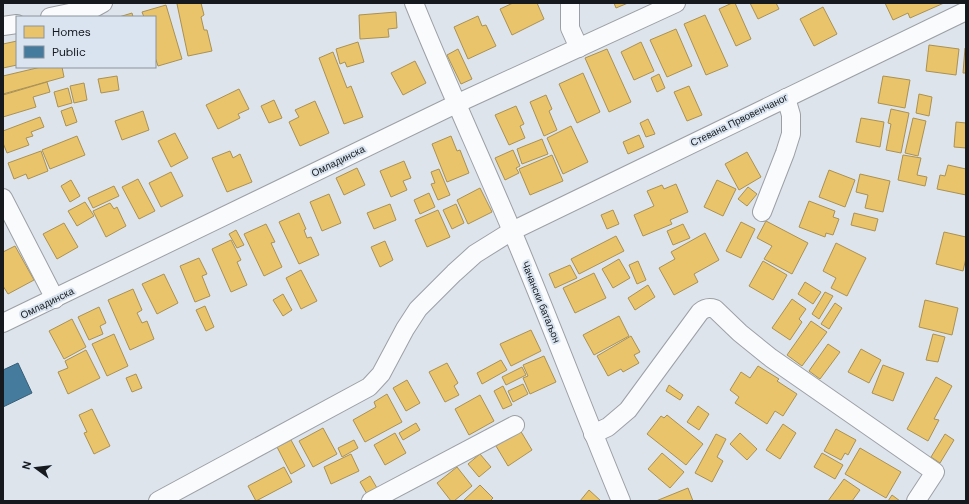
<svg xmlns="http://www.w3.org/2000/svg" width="969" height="504" font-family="'DM Sans',sans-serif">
<rect width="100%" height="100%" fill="#dee4eb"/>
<!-- homes -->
<g fill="#e9c46a" stroke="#aa9153">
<polygon points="180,3 201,3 204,15 201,17 204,30 207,30 212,51 188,56 177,4"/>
<polygon points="513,3 537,3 544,19 512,35 500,9"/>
<polygon points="614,3 628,3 616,8"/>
<polygon points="732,3 735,3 751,39 736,46 719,9"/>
<polygon points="750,3 776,3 779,9 758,19"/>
<polygon points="885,3 944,3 910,18 908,13 893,20"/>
<polygon points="166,5 182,59 158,66 155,57 155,17 144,17 142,12"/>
<polygon points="823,7 837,34 814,46 800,19"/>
<polygon points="396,12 397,28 388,29 389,37 360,39 359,15"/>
<polygon points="132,13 133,17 119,17"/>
<polygon points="705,15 728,66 706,75 684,24"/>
<polygon points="478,16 482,26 486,25 496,46 468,59 454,27"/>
<polygon points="676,29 692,66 667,77 650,40"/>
<polygon points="17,41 17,65 3,68 3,44"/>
<polygon points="358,42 364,62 347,67 345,62 340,64 336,49"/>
<polygon points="641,42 654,71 634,80 621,52"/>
<polygon points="929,45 959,49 956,75 926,71"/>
<polygon points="965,48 966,48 966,73 963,73"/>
<polygon points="458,49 472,79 461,84 447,55"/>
<polygon points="607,49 631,102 609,112 585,58"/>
<polygon points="333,52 347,88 351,86 363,117 344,124 319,58"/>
<polygon points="415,61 426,83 403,95 391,73"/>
<polygon points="41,67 62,67 64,77 3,94 3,76"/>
<polygon points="583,73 600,112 577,123 559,84"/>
<polygon points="659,74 665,88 657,92 651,78"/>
<polygon points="117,76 119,90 101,93 98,79"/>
<polygon points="883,76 910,80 905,108 878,103"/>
<polygon points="47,82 50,92 33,97 36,107 3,117 3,95"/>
<polygon points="84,83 87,100 74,103 70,86"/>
<polygon points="689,86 702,115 687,121 674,92"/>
<polygon points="68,88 72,103 58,107 54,92"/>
<polygon points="239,89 249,109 238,114 240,118 218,129 206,105"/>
<polygon points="919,94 932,97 929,116 916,113"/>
<polygon points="546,95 552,109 549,111 557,130 544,136 530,102"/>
<polygon points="274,100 282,118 269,123 261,106"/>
<polygon points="315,101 329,133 300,146 289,122 299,117 295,110"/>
<polygon points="516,106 524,124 520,126 525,138 509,145 495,115"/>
<polygon points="72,107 77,122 66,126 61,111"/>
<polygon points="891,109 909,113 901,153 886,150 891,124 888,123"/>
<polygon points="143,111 149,130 122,140 115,121"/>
<polygon points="40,117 44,127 31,132 33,136 26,138 29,145 7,153 3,143 3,131"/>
<polygon points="861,118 884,122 880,147 856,142"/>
<polygon points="913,118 926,121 918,156 905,153"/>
<polygon points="648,119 655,134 646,137 640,123"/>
<polygon points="956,122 966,123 966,148 954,147"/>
<polygon points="571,126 588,162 563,174 547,138"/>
<polygon points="175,133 188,158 171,167 158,141"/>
<polygon points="639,135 644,147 628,154 623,142"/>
<polygon points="77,136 85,155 50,169 42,150"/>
<polygon points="451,136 457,151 460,150 469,173 447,182 432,144"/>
<polygon points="542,139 548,154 522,164 517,149"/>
<polygon points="513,150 520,166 516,168 519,173 505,180 495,158"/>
<polygon points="41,151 48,171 28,179 26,174 14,179 8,163"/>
<polygon points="230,151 233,158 240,154 252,182 227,192 212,158"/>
<polygon points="747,152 761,177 739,190 725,164"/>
<polygon points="552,155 563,181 530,195 519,169"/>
<polygon points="903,155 921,158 917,175 927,177 925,186 898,180"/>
<polygon points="404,161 411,178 403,181 407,190 391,197 380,171"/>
<polygon points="948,165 966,169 966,195 937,189 940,175 945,176"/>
<polygon points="357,168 365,185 344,195 336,178"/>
<polygon points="439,169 450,195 438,200 431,184 435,183 431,172"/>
<polygon points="829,170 855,180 845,207 819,197"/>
<polygon points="171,172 183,196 161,207 149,183"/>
<polygon points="860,174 890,181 883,212 865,208 868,195 856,192"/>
<polygon points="138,179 155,211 139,219 122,187"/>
<polygon points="71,180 80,196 70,202 61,186"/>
<polygon points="717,180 736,189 723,216 704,207"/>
<polygon points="676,184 688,212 670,220 672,224 643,236 634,215 654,206 647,191 662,185 664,189"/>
<polygon points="114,186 119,196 93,208 88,198"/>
<polygon points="748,187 757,194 747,206 738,199"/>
<polygon points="480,188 492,212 468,224 457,200"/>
<polygon points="429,193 435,207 420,214 414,200"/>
<polygon points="329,194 341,223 322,231 310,202"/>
<polygon points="809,201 835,211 833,217 839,219 833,235 826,233 825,237 799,227"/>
<polygon points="85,202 94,216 77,226 68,211"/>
<polygon points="110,203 114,209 117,207 126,226 106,237 93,211"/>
<polygon points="390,204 396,220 374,229 367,213"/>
<polygon points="456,204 464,223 452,229 443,210"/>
<polygon points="438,210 450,237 427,247 415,220"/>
<polygon points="613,210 619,224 607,229 601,215"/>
<polygon points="299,213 306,229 304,230 307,238 311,237 319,255 299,264 279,222"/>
<polygon points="854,213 878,219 875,231 851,225"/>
<polygon points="766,221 808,243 792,274 764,259 772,246 757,238"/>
<polygon points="741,222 755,229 741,258 726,251"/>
<polygon points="64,223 78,247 57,259 43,234"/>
<polygon points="266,224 275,242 271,243 282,267 264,276 244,234"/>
<polygon points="683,224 690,238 673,245 667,231"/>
<polygon points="236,230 244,245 237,248 229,234"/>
<polygon points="944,232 966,237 966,258 963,271 936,264"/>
<polygon points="705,233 719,260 694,274 698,282 674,295 659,268 675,259 671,252"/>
<polygon points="616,236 624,251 579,274 571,259"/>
<polygon points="231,240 241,260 237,262 247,285 231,292 212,249"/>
<polygon points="385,241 393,260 380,267 371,247"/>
<polygon points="836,243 866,258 847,296 831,288 836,278 823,271"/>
<polygon points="15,246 34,280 8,294 3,286 3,252"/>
<polygon points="199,258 207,274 202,276 210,296 195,302 180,266"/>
<polygon points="619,259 630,278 613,288 602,269"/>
<polygon points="638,261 646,280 637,284 629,265"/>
<polygon points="763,261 787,275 773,300 749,286"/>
<polygon points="570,265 577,278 555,288 549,274"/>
<polygon points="301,270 317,301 301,309 286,278"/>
<polygon points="594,273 606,298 575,313 563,288"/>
<polygon points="164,274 178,303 157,314 142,284"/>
<polygon points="805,282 821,292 813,304 798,294"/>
<polygon points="648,285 655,297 635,310 628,298"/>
<polygon points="133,289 142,310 137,313 142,323 147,321 154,339 130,350 108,300"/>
<polygon points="825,292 833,296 819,319 812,314"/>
<polygon points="283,294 292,310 283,316 273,300"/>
<polygon points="792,299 806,309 799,319 802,322 790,340 772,328"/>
<polygon points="925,300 958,308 952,335 919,327"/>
<polygon points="835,303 842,308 829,329 821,324"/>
<polygon points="205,306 214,327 206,331 196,310"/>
<polygon points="99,307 106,323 100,326 103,334 89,340 78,317"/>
<polygon points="619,316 629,336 594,355 583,335"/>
<polygon points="72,319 86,347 64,359 49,331"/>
<polygon points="811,321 827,332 802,366 787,355"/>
<polygon points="531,330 541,351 511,366 500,344"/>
<polygon points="114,334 128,366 107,376 92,344"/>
<polygon points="933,334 945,337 938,362 926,360"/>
<polygon points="631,336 640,352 634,355 639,363 623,372 621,369 608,376 597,356"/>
<polygon points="828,344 840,352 820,379 809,371"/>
<polygon points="861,349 881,360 869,383 848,372"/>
<polygon points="86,350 100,378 68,394 58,372 68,368 65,361"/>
<polygon points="544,356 556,382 530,394 523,378 528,376 523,365"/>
<polygon points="501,360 507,370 482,384 477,373"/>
<polygon points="447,363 458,383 454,386 459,395 445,402 429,372"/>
<polygon points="883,365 904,373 893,401 872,393"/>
<polygon points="758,366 779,379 777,381 797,394 783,416 775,411 767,424 735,403 739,397 730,390 741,372 750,378"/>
<polygon points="522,367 526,375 506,385 502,377"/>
<polygon points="136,374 142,388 132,392 126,378"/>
<polygon points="936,377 952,386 934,419 939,420 928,441 907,429"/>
<polygon points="407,380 420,403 406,411 393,388"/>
<polygon points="523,384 528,394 513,402 508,391"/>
<polygon points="669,385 683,395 680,400 666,391"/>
<polygon points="503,386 512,405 503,409 494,391"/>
<polygon points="387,394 402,422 365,442 353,420 376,407 374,402"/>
<polygon points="480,395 494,421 469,435 455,409"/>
<polygon points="698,406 709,414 699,430 687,422"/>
<polygon points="92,409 110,446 94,454 84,433 87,432 79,415"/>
<polygon points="667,415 703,444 686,465 647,434 661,416 664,418"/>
<polygon points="416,423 420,430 403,440 399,433"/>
<polygon points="783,424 796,433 780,459 766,450"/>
<polygon points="323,428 337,454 313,467 299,441"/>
<polygon points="836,429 856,440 848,455 845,453 841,460 824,451"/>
<polygon points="520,430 532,450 508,466 496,446"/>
<polygon points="395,433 406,453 385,465 374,445"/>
<polygon points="740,433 757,449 747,460 730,444"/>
<polygon points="716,434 726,439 717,457 723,461 712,482 695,473"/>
<polygon points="945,434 954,440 940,463 931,457"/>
<polygon points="291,440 305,466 291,474 277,447"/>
<polygon points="354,440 358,448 342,457 338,448"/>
<polygon points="860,448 901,472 886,498 845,474"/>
<polygon points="662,453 684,472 670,488 648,469"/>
<polygon points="822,453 843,465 835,479 814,467"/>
<polygon points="351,454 359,471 331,484 324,467"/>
<polygon points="480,454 491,467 479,477 468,464"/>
<polygon points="284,467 292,482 256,501 248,486"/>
<polygon points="457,467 472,486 454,501 451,501 437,483"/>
<polygon points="370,476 377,488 367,494 360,482"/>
<polygon points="844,479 860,490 852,501 828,501"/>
<polygon points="480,485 493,498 490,501 463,501"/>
<polygon points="688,488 693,501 656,501"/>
<polygon points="589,490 601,501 580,501"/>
<polygon points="892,495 900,501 888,501"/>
</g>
<!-- public -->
<polygon fill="#457b9d" stroke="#375e77" points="18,363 32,393 3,407 3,370"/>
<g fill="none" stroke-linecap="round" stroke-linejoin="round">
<defs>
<g id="minor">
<path d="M414 3C445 80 480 155 512 231 550 321 584 412 621 501"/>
<polyline points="570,3 570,28 579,48"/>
<polyline points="50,17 94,8 103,3"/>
<polyline points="3,26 17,24"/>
<polyline points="3,198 55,299"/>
<polyline points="762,212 785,153 791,134 791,115 786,98"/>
<polyline points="3,323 456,104 676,3"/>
<path d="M593 434 608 427 628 410 700 312C705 308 709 307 715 309L740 333 771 358 935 472 916 501"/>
<polyline points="158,501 369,387 381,374 405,329 418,309 454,273 475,254 512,231 966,11"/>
<polyline points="371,501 515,425"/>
</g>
</defs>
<!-- minor casing -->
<use href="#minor" stroke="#9ca0a6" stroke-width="20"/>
<!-- minor -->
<use href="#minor" stroke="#fafbfc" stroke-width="18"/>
</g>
<g text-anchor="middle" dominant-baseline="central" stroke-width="4" stroke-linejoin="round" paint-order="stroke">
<!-- street labels -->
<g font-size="10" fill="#161a1e" stroke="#d9e4f0">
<text transform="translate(739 120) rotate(-26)">Стевана Првовенчаног</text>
<text transform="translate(338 161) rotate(-26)">Омладинска</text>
<text transform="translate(541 302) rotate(68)">Чачански батаљон</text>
<text transform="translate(47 303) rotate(-26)">Омладинска</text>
</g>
</g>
<!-- border -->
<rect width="969" height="504" fill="none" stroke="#161a1e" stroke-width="8"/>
<!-- legend -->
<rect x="16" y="16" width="140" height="52" fill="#d9e4f0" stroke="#8b939c"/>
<rect x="24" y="26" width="20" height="12" fill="#e9c46a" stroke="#8b939c"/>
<text x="52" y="36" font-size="12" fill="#161a1e">Homes</text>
<rect x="24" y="46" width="20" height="12" fill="#457b9d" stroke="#8b939c"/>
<text x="52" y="56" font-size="12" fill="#161a1e">Public</text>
<!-- north arrow -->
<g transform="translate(36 468) rotate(285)" stroke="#d9e4f0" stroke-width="3" paint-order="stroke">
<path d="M0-3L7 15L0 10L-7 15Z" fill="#161a1e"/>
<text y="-6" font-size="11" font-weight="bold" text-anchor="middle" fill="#161a1e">N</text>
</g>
</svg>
